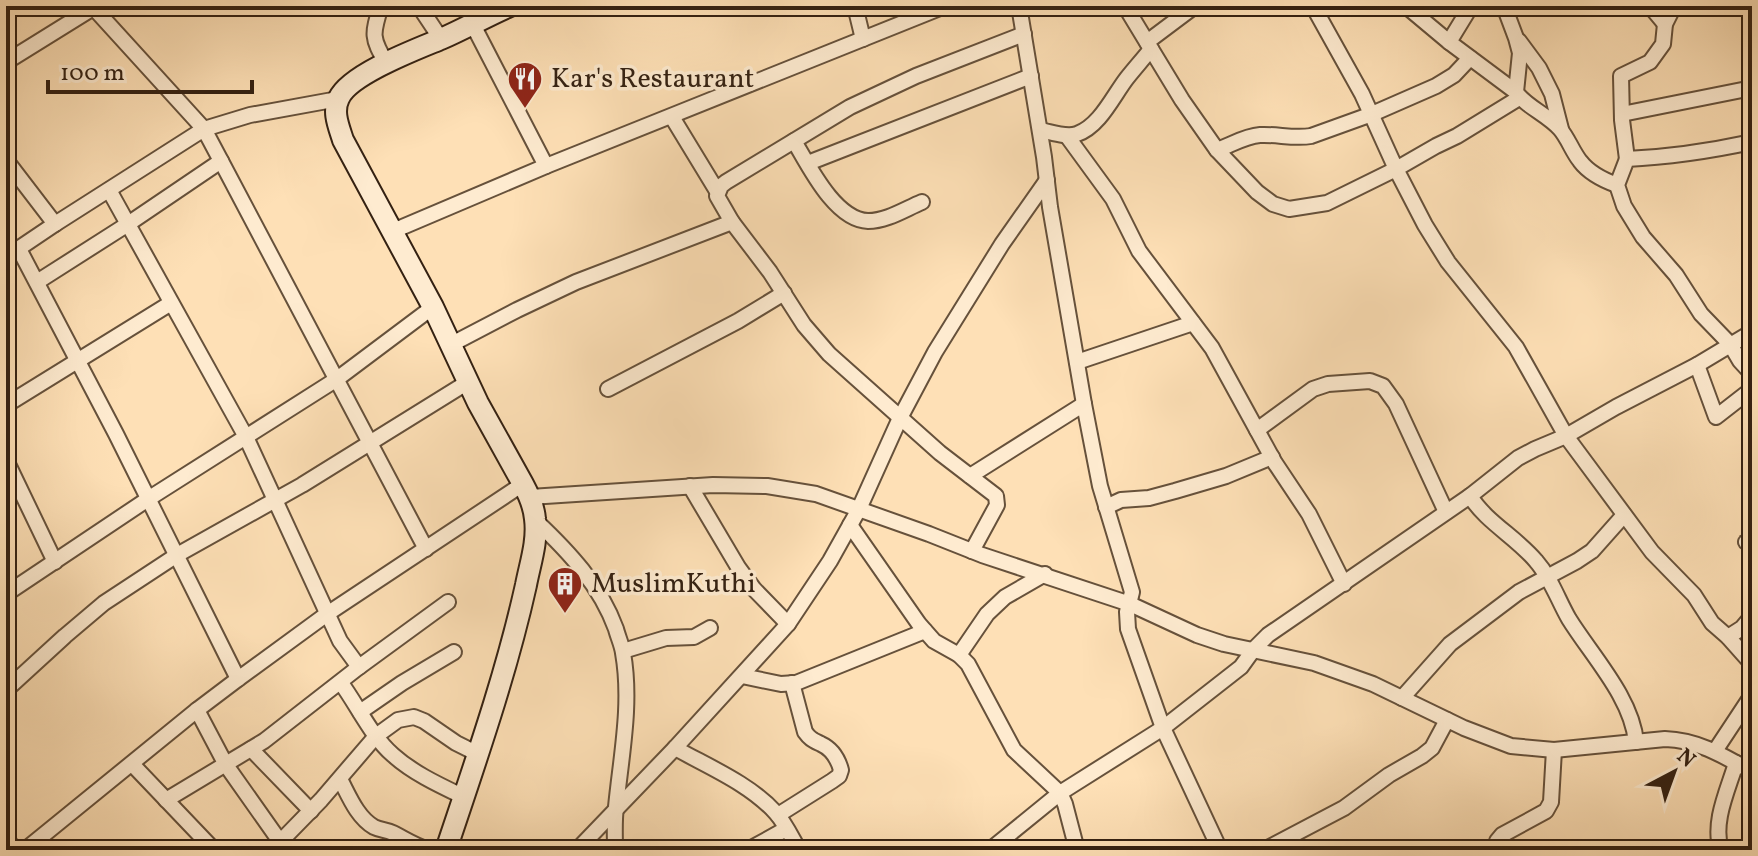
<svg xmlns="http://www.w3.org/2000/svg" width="1758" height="856" font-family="Vollkorn,serif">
<rect width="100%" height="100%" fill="#fee0b6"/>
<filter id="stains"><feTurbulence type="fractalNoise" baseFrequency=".0025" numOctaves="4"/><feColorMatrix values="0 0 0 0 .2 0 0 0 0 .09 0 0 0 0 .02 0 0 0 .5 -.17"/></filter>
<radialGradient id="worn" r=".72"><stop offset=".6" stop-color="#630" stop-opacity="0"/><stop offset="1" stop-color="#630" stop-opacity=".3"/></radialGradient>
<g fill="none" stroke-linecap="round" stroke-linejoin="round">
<defs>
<g id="minor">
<polyline points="92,6 204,129 250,115 338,99"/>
<path d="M381 6C372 34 371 38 387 64"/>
<polyline points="419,6 441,39"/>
<polyline points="855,6 863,39"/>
<polyline points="1019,6 1044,157 1050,207 1084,404 1100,486 1132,592 1127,612 1128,629 1163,728 1220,850"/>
<polyline points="1125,6 1182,100 1217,150 1257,192 1273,204 1289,209 1327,203 1396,169 1436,146 1457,136 1519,98"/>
<polyline points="1313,6 1362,94 1396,169 1425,225 1448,262 1516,347 1566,436 1652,552 1694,595 1712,623 1728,637 1752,664"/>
<polyline points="1406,6 1449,42 1516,92"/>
<path d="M1504 6 1516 38 1520 53 1516 92C1525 106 1548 115 1560 129 1568 138 1572 151 1580 161 1589 173 1603 180 1617 185"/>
<polyline points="1650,6 1665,24"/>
<polyline points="1519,41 1539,68 1552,94 1561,129"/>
<polyline points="1147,42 1195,6"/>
<polyline points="1449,42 1471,6"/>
<polyline points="6,62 93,8"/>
<polyline points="1622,114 1752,88"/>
<polyline points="672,117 717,191"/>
<path d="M1040 130C1051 132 1066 138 1077 134 1100 126 1113 96 1127 78 1135 68 1143 59 1151 49"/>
<polyline points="1067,136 1113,199 1139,251 1212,348 1275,463 1309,514 1344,584"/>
<path d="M794 141C809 166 835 220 868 221 887 221 905 209 922 202"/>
<path d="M1752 142C1710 151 1670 157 1627 159L1617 185 1624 206 1643 237 1676 275 1701 314 1730 344 1740 361 1752 374"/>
<path d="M1217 150C1231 145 1245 136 1260 135 1277 134 1294 139 1311 136L1372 114 1436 86 1454 75 1470 58"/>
<polyline points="1627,159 1622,120 1621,76 1650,62 1663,44 1665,24 1674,6"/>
<polyline points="6,160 55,224"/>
<polyline points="221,161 426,549"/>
<polyline points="808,163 1031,76"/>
<polyline points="546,166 945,6"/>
<polyline points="109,190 246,437 340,641 359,667"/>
<polyline points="732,222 770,272 804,325 829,354 940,453 996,496 997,505 972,551"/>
<polyline points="393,231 546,166 472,23"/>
<polyline points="19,249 116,434 238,679"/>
<polyline points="6,257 55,224 204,129 221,161 128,224 37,282"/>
<polyline points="450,345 517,310 576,282 732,222 717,196 721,186 726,182 850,107 916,76 1024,34"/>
<polyline points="1077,362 1193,323"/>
<polyline points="1697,365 1752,332"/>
<polyline points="608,389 738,321 784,293"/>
<polyline points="6,405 171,303"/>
<polyline points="1257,430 1313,389 1328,384 1370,381 1383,386 1396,404 1446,512"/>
<polyline points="6,460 55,562"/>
<polyline points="970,476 1084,404"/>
<polyline points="690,486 738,567 754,589 788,624"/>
<path d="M1470 496C1486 522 1516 537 1536 561 1551 578 1558 600 1569 619 1592 656 1632 698 1636 742"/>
<path d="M530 497 713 485 767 486 816 494 929 534 982 555 1130 604 1197 635 1224 644 1314 663 1373 684 1464 728 1511 746 1554 750 1665 739C1698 740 1724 756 1752 772"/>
<polyline points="1106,507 1121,500 1149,498 1175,491 1226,476 1272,457"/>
<path d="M536 521C569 552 600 585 616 629 618 637 622 645 623 653 632 704 621 756 616 807 614 821 615 836 615 850"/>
<polyline points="850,525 919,624 934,641 959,655 968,664 1014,750 1060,793 1065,804 1077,850"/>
<polyline points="1746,542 1752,540"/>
<polyline points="6,594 148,499 337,379 433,307"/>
<polyline points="1728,637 1742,628 1752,616"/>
<polyline points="623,651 666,638 694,637 710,628"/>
<polyline points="959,655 987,614 1005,597 1045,574"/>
<polyline points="742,676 781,684 796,683 925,631"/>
<path d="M341 683C358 706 371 736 393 755 413 773 439 785 464 797"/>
<polyline points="6,690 65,636 104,603 177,555 302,485 468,382"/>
<polyline points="1402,698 1450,644 1519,592 1577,561 1592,551 1624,515"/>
<polyline points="197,710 226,765 286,850"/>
<polyline points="360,712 402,683 454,652"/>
<path d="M675 748C709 767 750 784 776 813 785 823 792 838 799 850"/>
<polyline points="251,749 311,811"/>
<polyline points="1715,751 1752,695"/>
<polyline points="132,764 214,850"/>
<path d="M340 779C349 796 357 817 374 827 380 830 387 830 393 833 405 839 415 846 429 850"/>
<polyline points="166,800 264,741 359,667 448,602"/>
<path d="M778 815 832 781 839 776 841 770C838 759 832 749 821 744 813 740 810 739 805 732L792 683"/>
<polyline points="6,837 14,850"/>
<polyline points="281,841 321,800 376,736 398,720 414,717 424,721 456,743 478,754"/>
<polyline points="25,850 197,710 238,679 327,614 523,484"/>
<polyline points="577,850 675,748 788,624 830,561 859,509 900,418 935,352 1002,244 1047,180"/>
<polyline points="748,850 786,829"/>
<polyline points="990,850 1060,793 1163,728 1241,667 1254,649 1268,635 1470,496 1518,458 1535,449 1566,436 1616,407 1697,365 1716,417 1752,389"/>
<polyline points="1264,850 1344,808 1389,775 1422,756 1432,748 1447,720"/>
<polyline points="1496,850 1497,841 1502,835 1546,811 1551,802 1554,750"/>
<path d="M1721 850C1712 822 1728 790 1736 763"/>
</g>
<path id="secondary" d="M446 850C475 763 506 675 526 585 530 564 538 541 535 519 534 507 529 495 523 484L478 403 433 307 343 140C339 127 332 112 339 98 350 74 417 49 441 39 464 29 487 16 510 6"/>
</defs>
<!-- minor casing -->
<use href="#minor" stroke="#66513b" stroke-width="18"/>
<!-- secondary casing -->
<use href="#secondary" stroke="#342112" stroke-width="24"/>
<!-- minor -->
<use href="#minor" stroke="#feebd0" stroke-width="14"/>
<!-- secondary -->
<use href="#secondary" stroke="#feebd0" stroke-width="20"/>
</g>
<!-- icons -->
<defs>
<symbol id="restaurant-pin" viewBox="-11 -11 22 30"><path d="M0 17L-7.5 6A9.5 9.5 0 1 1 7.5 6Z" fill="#8f2418" stroke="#feebd0"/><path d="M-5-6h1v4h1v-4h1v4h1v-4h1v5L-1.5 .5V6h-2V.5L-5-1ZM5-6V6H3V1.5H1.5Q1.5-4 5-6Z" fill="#fff"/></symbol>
<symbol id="building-pin" viewBox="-11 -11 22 30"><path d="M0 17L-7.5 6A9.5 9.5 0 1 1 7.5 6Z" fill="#8f2418" stroke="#feebd0"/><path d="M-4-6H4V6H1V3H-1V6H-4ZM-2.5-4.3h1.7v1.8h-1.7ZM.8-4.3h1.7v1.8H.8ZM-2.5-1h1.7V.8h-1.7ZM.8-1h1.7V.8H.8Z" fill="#fff"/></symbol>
</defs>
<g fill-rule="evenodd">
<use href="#restaurant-pin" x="505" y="59" width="40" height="54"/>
<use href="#building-pin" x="545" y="564" width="40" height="54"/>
</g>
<g text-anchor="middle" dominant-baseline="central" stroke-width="7" stroke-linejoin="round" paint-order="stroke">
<!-- poi labels -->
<g font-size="28" fill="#342112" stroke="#feebd0" text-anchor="start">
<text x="551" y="79">Kar's Restaurant</text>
<text x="591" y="584">MuslimKuthi</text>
</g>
</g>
<!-- margin -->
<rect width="1758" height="856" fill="none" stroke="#fee0b6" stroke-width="32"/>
<rect x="8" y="8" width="1742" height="840" fill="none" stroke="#342112" stroke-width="4"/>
<rect x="16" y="16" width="1726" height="824" fill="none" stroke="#342112" stroke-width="2"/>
<!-- north arrow -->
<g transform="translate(1674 772) rotate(41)" stroke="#feebd0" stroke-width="6" paint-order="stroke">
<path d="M0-6L14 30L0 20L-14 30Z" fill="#342112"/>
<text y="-12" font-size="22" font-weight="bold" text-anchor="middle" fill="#342112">N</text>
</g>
<!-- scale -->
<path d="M48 80v12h204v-12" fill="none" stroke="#342112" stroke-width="4"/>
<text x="60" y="80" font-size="24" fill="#342112" stroke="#feebd0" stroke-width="6" paint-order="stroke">100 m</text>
<rect width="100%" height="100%" filter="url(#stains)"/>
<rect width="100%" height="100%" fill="url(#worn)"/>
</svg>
